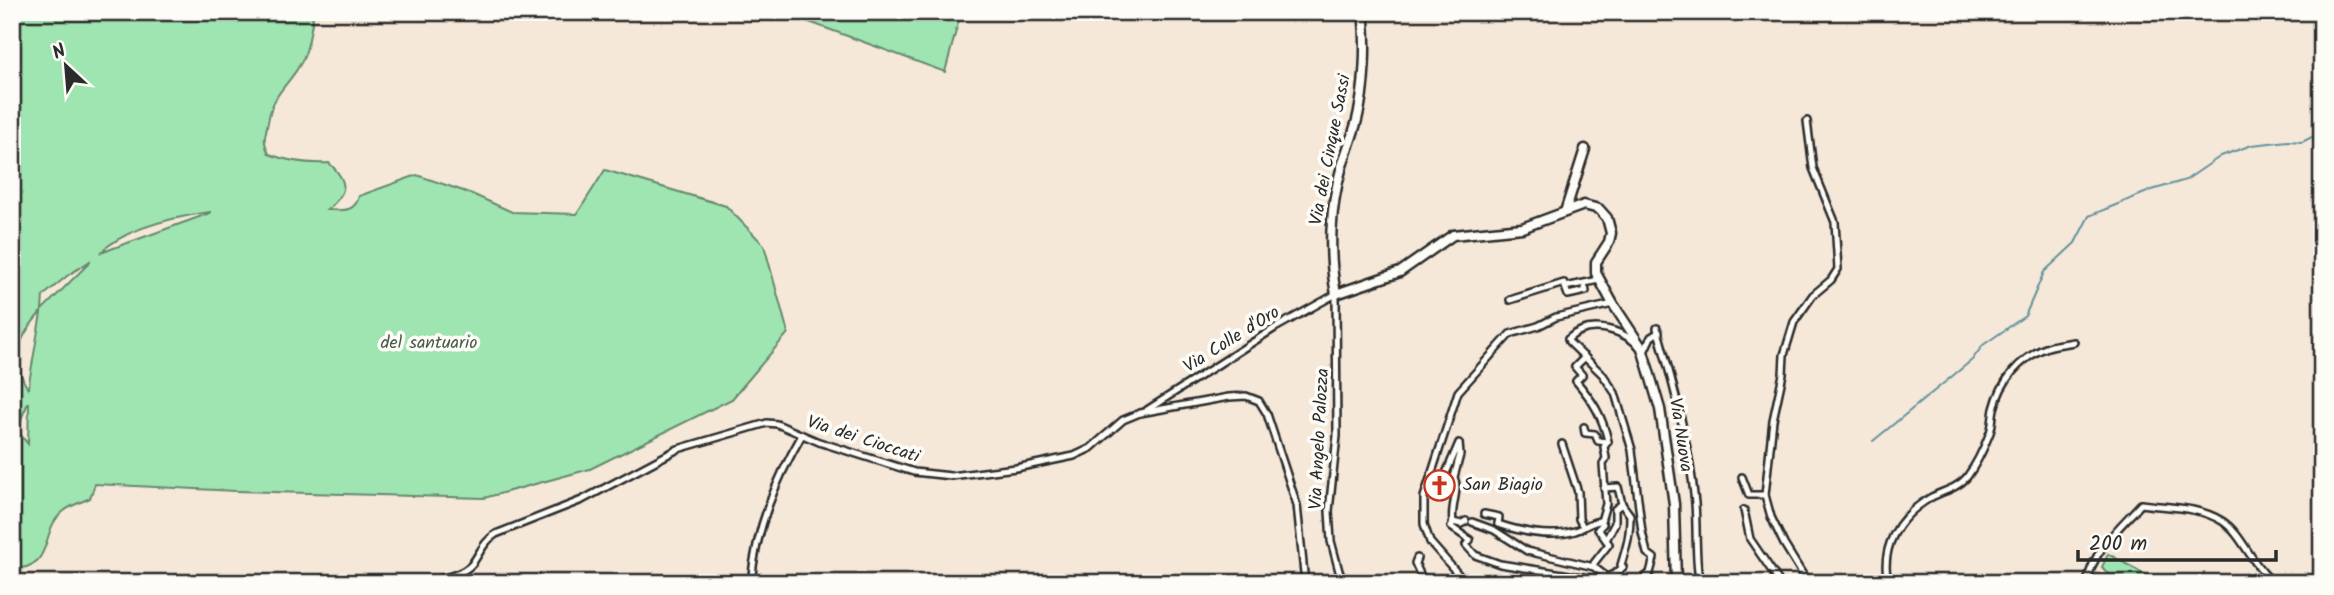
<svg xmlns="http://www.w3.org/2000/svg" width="2334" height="595" font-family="Kalam,sans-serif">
<rect width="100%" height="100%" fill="#f5e8d9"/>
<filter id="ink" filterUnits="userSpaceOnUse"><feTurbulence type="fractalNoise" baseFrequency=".0143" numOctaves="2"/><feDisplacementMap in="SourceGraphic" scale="14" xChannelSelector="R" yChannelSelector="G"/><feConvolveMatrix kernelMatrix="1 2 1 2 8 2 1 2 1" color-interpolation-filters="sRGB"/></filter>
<g filter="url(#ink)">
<!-- green -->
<g fill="#9fe5b1" stroke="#65886e" stroke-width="2" fill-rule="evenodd">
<path d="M12 12H309L313 18C310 32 309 48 302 61 289 86 273 91 268 122 265 138 262 138 269 154 289 162 308 164 329 163 350 183 347 193 327 210 342 210 355 213 359 196L417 175 472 194 512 212 577 214 605 170 726 206 764 245 788 333 732 399 590 469 484 498 236 491 95 484 90 498C82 502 71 505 64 511 38 530 57 568 12 569ZM210 212V213L100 253C125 228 175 217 210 212ZM90 261V262L42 310 43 296 67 276ZM41 312V313L28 389C9 358 19 337 41 312ZM28 403H29L28 444 19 433 21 419Z"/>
<polygon points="782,12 961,12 945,72"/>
<polygon points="2108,554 2161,583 2116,583 2102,567"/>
</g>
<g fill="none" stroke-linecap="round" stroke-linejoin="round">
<!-- stream -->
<polyline stroke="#64929d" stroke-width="2" points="1873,441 1972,360 1983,345 2025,316 2044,272 2075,243 2089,216 2152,190 2186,180 2221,156 2252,145 2288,141 2302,142 2322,132"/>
<defs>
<g id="street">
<polyline points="1807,121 1813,168 1835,222 1838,269 1831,280 1813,295 1794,322 1784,355 1783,374 1773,420 1765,495 1771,517 1784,544 1808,583"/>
<polyline points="1584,283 1586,291 1568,295 1565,287 1599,280"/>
<polyline points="1510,300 1564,283 1565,287"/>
<path d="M1657 328C1674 386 1689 443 1695 503 1697 529 1695 554 1699 580L1707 583"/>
<path d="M1585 357 1575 367 1582 375 1576 381C1593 401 1602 415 1608 441L1604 447 1606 458 1603 464 1606 504 1601 521 1603 524 1598 529 1606 540"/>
<polyline points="1147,410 1275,328 1336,294 1337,436 1329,511 1331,541 1339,571 1344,583"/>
<polyline points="1584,427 1585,433 1595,434 1598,441 1608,442"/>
<polyline points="1562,444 1578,492 1579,519 1583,527"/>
<polyline points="1742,477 1749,495 1765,495"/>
<path d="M1426 490 1431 487 1432 479 1444 478 1459 443 1460 455 1454 477C1460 490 1450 507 1453 522"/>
<polyline points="1744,510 1750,539 1780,583"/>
<polyline points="1484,514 1499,517 1498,524"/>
<polyline points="1466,521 1461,524 1453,522 1451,527 1470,540 1466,545 1475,555 1500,564 1595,579"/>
<polyline points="1472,522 1494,530 1527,551 1594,567 1603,574 1603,579"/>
<path d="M1498 524C1522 532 1551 538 1575 531 1585 528 1591 521 1601 521"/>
<polyline points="1417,558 1415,563 1424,583"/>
<polyline points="1594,567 1594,563 1609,544 1606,540 1615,523 1615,509 1622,504"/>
<path d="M420 583C436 579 461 577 472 564 480 553 484 541 496 534L582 500 678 449 767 423 777 424 819 442 914 472 951 476 1016 468 1074 456 1091 448 1123 420 1140 413 1229 397 1246 396 1259 401 1267 414 1297 505 1305 583"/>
<path d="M751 583C756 528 775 482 802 435"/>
<polyline points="1474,583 1470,581 1465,582 1430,542 1424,524 1424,497 1458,392 1510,334 1538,326 1556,317 1613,304"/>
<path d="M1592 583C1601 575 1611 580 1623 567L1621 565C1627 545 1630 536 1630 515L1622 504 1618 487 1604 488"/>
<path d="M1639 583 1650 573 1654 558 1647 553 1642 532 1632 450 1615 393 1603 375 1569 342 1568 339C1590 318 1627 330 1644 352L1651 337 1659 332"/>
<path d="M1888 583C1880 547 1898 517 1930 498 1942 491 1957 489 1967 477 1975 466 1984 448 1989 435 1993 427 1992 418 1994 409 2001 381 2020 357 2048 347 2056 344 2065 344 2074 342"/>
<path d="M2087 583C2093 550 2119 528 2141 504 2168 508 2198 506 2222 521 2243 534 2253 569 2275 583"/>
<polyline points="2320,583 2322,582"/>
</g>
<g id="secondary">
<path d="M1363 12C1367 43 1365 89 1357 120 1353 135 1347 150 1342 166 1330 206 1328 253 1336 294L1400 272 1453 235 1522 228 1584 205 1599 209 1607 218 1611 233 1609 242 1596 262V273L1613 304 1642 348 1660 409 1674 504 1676 583"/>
<polyline points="1565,212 1585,149"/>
</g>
</defs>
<!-- street casing -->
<use href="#street" stroke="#2b2b2b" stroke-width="10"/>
<!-- secondary casing -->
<use href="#secondary" stroke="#2b2b2b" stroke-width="13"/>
<!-- street -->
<use href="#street" stroke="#fdfcf7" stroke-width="5"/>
<!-- secondary -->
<use href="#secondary" stroke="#fdfcf7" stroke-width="8"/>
</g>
</g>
<!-- icons -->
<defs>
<symbol id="church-ring" viewBox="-11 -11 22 22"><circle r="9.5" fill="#fdfcf7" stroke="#c8321e" stroke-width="1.5"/><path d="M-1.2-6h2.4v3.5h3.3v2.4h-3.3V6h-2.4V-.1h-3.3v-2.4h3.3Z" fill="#c8321e"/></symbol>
</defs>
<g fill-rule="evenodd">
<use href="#church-ring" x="1422" y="468" width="35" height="35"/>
</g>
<g text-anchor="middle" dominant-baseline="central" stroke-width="7" stroke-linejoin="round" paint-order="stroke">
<!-- street labels -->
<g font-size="18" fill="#2b2b2b" stroke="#fdfcf7">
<text transform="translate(1331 150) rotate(-79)">Via dei Cinque Sassi</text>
<text transform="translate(1232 340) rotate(-32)">Via Colle d'Oro</text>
<text transform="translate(1680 435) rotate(81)">Via Nuova</text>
<text transform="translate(1320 439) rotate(-87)">Via Angelo Palozza</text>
<text transform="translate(863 440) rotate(18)">Via dei Cioccati</text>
</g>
<!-- park labels -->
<g font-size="18" fill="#485a4c" stroke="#fdfcf7">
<text x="429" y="343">del santuario</text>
</g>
<!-- poi labels -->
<g font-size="18" fill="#2b2b2b" stroke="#fdfcf7" text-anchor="start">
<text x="1463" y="485">San Biagio</text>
</g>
</g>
<!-- margin -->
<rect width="2334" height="595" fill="none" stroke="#fdfcf7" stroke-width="42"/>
<rect x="21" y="21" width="2292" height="553" fill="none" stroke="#2b2b2b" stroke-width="2.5" filter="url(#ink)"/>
<!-- north arrow -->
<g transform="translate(66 66) rotate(334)" stroke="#fdfcf7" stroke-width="5" paint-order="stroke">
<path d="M0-5L12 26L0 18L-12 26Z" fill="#2b2b2b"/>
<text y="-10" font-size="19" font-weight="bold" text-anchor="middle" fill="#2b2b2b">N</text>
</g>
<!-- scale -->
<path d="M2078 550v10h198v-10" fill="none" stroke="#2b2b2b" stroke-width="3.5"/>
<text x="2089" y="550" font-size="21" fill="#2b2b2b" stroke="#fdfcf7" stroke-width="5" paint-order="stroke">200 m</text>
</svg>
